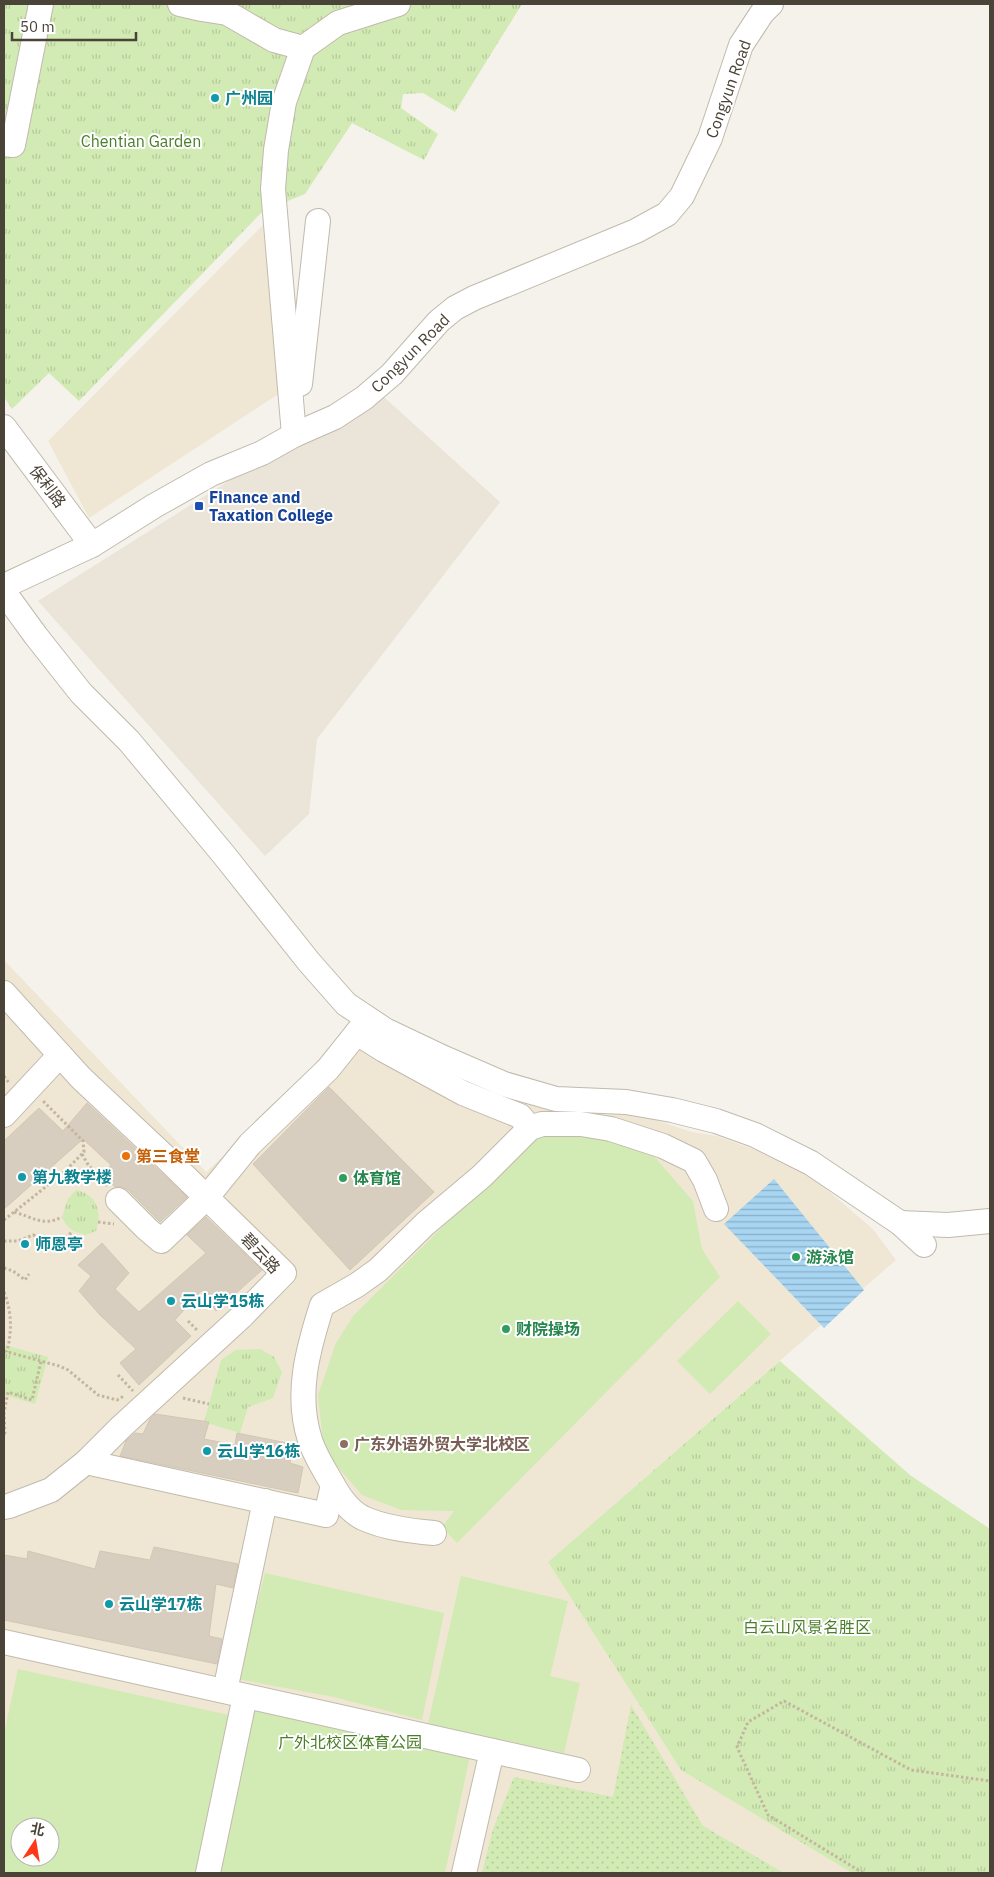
<svg xmlns="http://www.w3.org/2000/svg" width="994" height="1877" font-family="'IBM Plex Sans','Noto Sans SC',sans-serif">
<defs>
<pattern id="grass-dots" width="8" height="8" patternUnits="userSpaceOnUse" patternTransform="scale(1.25)"><rect width="8" height="8" fill="#d2eab3"/><path d="M2 2h.1M6 6h.1" fill="none" stroke="#b6ca9b" stroke-width="1.8" stroke-linecap="round"/></pattern>
<pattern id="park-tufts" width="24" height="20" patternUnits="userSpaceOnUse" patternTransform="scale(1.25)"><rect width="24" height="20" fill="#d2eab3"/><path d="M3 7l-1-3M5 7V3M7 7l1-3M15 17l-1-3M17 17v-4M19 17l1-3" fill="none" stroke="#b6ca9b"/></pattern>
<pattern id="water-rules" width="6" height="5" patternUnits="userSpaceOnUse" patternTransform="scale(1.25)"><rect width="6" height="5" fill="#a7d5f2"/><path d="M0 2.5h6" fill="none" stroke="#8aaec5"/></pattern>
</defs>
<rect width="100%" height="100%" fill="#f5f2eb"/>
<!-- residential -->
<polygon fill="#eae4d9" points="375,389 500,502 317,739 309,814 265,856 38,601"/>
<!-- education -->
<g fill="#efe7d4" fill-rule="evenodd">
<polygon points="263,225 280,393 89,518 48,441"/>
<path d="M4 960 206 1172 282 1102 349 1023 422 1057 550 1106 587 1116 634 1113 692 1132 717 1136 766 1154 812 1177 873 1229 896 1260 548 1562 681 1770 852 1873H4ZM20 1827H50V1857H20Z"/>
</g>
<!-- grass -->
<polygon fill="url(#grass-dots)" points="631,1705 703,1826 784,1873 482,1873 493,1829 514,1777 613,1797"/>
<!-- park -->
<g fill="url(#park-tufts)">
<polygon points="4,4 522,4 455,112 423,93 403,94 401,108 438,134 424,160 352,123 305,194 263,211 79,401 49,373 12,409 4,397"/>
<path d="M76 1190C97 1194 102 1212 96 1231L86 1235C74 1232 67 1229 62 1217L68 1199Z"/>
<polygon points="4,1345 48,1357 35,1404 4,1395"/>
<polygon points="260,1349 274,1357 282,1372 273,1398 248,1407 240,1433 204,1422 221,1360 236,1350"/>
<polygon points="780,1361 910,1475 990,1529 990,1873 852,1873 681,1770 548,1562"/>
</g>
<!-- garden -->
<g fill="#d2eab3" fill-rule="evenodd">
<polygon points="534,1136 599,1136 651,1153 693,1201 702,1249 720,1277 457,1543 442,1527 454,1511 401,1510 362,1495 324,1451 318,1395 336,1343 354,1315"/>
<polygon points="738,1301 771,1334 710,1394 677,1361"/>
<polygon points="265,1573 444,1613 422,1720 334,1697 237,1679"/>
<polygon points="461,1576 568,1601 550,1676 580,1683 564,1753 428,1724"/>
<path d="M18 1669 229 1715 197 1873H4V1734ZM20 1827H50V1857H20Z"/>
<polygon points="253,1710 470,1756 445,1873 218,1873"/>
</g>
<!-- water -->
<polygon fill="url(#water-rules)" points="774,1179 864,1290 824,1328 724,1224"/>
<!-- building -->
<g fill="#d8cec0" stroke="#d3c6b3">
<polygon points="329,1087 434,1192 350,1270 253,1164"/>
<polygon points="87,1103 187,1197 160,1222 128,1190 122,1187 115,1187 102,1175 111,1165 83,1139 4,1209 4,1141 39,1108 63,1131"/>
<polygon points="206,1217 262,1270 216,1311 201,1291 175,1320 191,1336 139,1385 120,1363 136,1349 100,1315 79,1291 91,1276 78,1265 102,1243 129,1273 115,1289 139,1312 206,1253 187,1235"/>
<polygon points="155,1414 209,1422 204,1439 235,1445 237,1433 292,1444 290,1463 303,1467 298,1493 120,1456 126,1441 135,1433 143,1434 150,1419"/>
<polygon points="154,1547 238,1564 233,1588 216,1584 209,1636 222,1639 217,1664 4,1620 4,1555 27,1559 28,1551 95,1569 100,1551 150,1560"/>
</g>
<g fill="none" stroke-linecap="round" stroke-linejoin="round">
<defs>
<g id="minor">
<polyline points="180,4 202,9 227,13 274,40 303,48 338,23 398,4"/>
<polyline points="4,144 13,145 41,4"/>
<polyline points="300,384 318,221"/>
<polyline points="4,427 92,545"/>
<polyline points="294,435 273,189 276,150 284,102 303,48"/>
<polyline points="4,586 92,545 154,506 211,474 262,453 294,435 335,417 364,398 392,374 439,321 455,308 474,298 636,231 667,214 682,196 710,138 741,45 762,13 771,4"/>
<polyline points="4,592 36,636 81,693 129,741 224,855 309,962 346,1004 385,1030 444,1058 504,1084 556,1099 626,1102 672,1110 716,1121 755,1135 811,1163 900,1223 924,1245"/>
<polyline points="4,993 81,1078 164,1156 284,1273 241,1317 121,1427 86,1462 51,1490 9,1506 4,1507"/>
<polyline points="357,1033 384,1050 463,1093 520,1116 530,1128"/>
<polyline points="4,1115 60,1055"/>
<polyline points="118,1200 147,1229 161,1241 207,1197 250,1144 328,1069 368,1019"/>
<polyline points="900,1223 948,1225 990,1221"/>
<polyline points="86,1462 326,1515 333,1485"/>
<path d="M434 1533C410 1531 385 1528 363 1518 347 1510 337 1493 329 1478 322 1466 314 1453 310 1440 295 1394 308 1349 322 1305L357 1285 378 1270 425 1224 482 1176 530 1128 542 1124H581L611 1129 663 1146 694 1161 705 1180 716 1209"/>
<polyline points="4,1642 578,1770"/>
<polyline points="225,1691 265,1501"/>
<polyline points="208,1873 245,1696"/>
<polyline points="464,1873 492,1751"/>
</g>
</defs>
<!-- minor casing -->
<use href="#minor" stroke="#c1baad" stroke-width="26"/>
<!-- path -->
<g stroke="#c4b59e" stroke-width="3" stroke-dasharray="2.5 2.5" stroke-linecap="butt">
<polyline points="4,1076 9,1083"/>
<polyline points="82,1154 87,1163 107,1186"/>
<path d="M14 1212C33 1217 43 1227 62 1217"/>
<polyline points="4,1220 62,1174 84,1152 83,1141 42,1100"/>
<polyline points="98,1222 114,1224"/>
<path d="M4 1241H18L33 1235C53 1242 56 1248 73 1231"/>
<polyline points="4,1268 13,1271 25,1280 29,1274"/>
<path d="M4 1292C12 1313 12 1330 7 1352"/>
<polyline points="188,1321 198,1331"/>
<polyline points="4,1351 59,1366 68,1370 98,1395 117,1400 124,1396"/>
<polyline points="118,1375 133,1391"/>
<polyline points="183,1398 209,1404"/>
<polyline points="4,1434 5,1433 4,1413 8,1392 32,1400 41,1361"/>
<polyline points="863,1873 768,1815 737,1747 748,1722 784,1701 911,1770 990,1781"/>
</g>
<!-- minor -->
<use href="#minor" stroke="#fff" stroke-width="24"/>
</g>
<!-- markers -->
<g fill="#0f9aa8" stroke="#fff" stroke-width="2">
<circle cx="215" cy="98" r="5"/>
<circle cx="22" cy="1177" r="5"/>
<circle cx="25" cy="1244" r="5"/>
<circle cx="171" cy="1301" r="5"/>
<circle cx="207" cy="1451" r="5"/>
<circle cx="109" cy="1604" r="5"/>
</g>
<rect fill="#1a4fb4" stroke="#fff" stroke-width="2" x="194" y="501" width="10" height="10" rx="2.5"/>
<circle fill="#e8710a" stroke="#fff" stroke-width="2" cx="126" cy="1156" r="5"/>
<g fill="#2e9e5b" stroke="#fff" stroke-width="2">
<circle cx="343" cy="1178" r="5"/>
<circle cx="796" cy="1257" r="5"/>
<circle cx="506" cy="1329" r="5"/>
</g>
<circle fill="#8d6e63" stroke="#fff" stroke-width="2" cx="344" cy="1444" r="5"/>
<g text-anchor="middle" dominant-baseline="central" stroke-width="4" stroke-linejoin="round" paint-order="stroke">
<!-- street labels -->
<g font-size="16" fill="#4a4338" stroke="#fff">
<text transform="translate(728 89) rotate(-70)">Congyun Road</text>
<text transform="translate(410 353) rotate(-45)">Congyun Road</text>
<text transform="translate(48 486) rotate(53)">保利路</text>
<text transform="translate(261 1253) rotate(47)">碧云路</text>
</g>
<!-- culture labels -->
<g font-size="16" font-weight="bold" fill="#0d838f" stroke="#fff" text-anchor="start">
<text x="225" y="98">广州园</text>
<text x="32" y="1177">第九教学楼</text>
<text x="35" y="1244">师恩亭</text>
<text x="181" y="1301">云山学15栋</text>
<text x="217" y="1451">云山学16栋</text>
<text x="119" y="1604">云山学17栋</text>
</g>
<!-- park labels -->
<g font-size="16" fill="#4b7e29" stroke="#fff">
<text x="141" y="141">Chentian Garden</text>
<text x="807" y="1627">白云山风景名胜区</text>
<text x="350" y="1742">广外北校区体育公园</text>
</g>
<!-- transit labels -->
<g font-size="16" font-weight="bold" fill="#164399" stroke="#fff" text-anchor="start">
<text x="209" y="497">Finance and<tspan x="209" dy="18">Taxation College</tspan></text>
</g>
<!-- food labels -->
<g font-size="16" font-weight="bold" fill="#c56008" stroke="#fff" text-anchor="start">
<text x="136" y="1156">第三食堂</text>
</g>
<!-- leisure labels -->
<g font-size="16" font-weight="bold" fill="#27864d" stroke="#fff" text-anchor="start">
<text x="353" y="1178">体育馆</text>
<text x="806" y="1257">游泳馆</text>
<text x="516" y="1329">财院操场</text>
</g>
<!-- education labels -->
<g font-size="16" font-weight="bold" fill="#785e54" stroke="#fff" text-anchor="start">
<text x="354" y="1444">广东外语外贸大学北校区</text>
</g>
</g>
<!-- border -->
<rect width="994" height="1877" fill="none" stroke="#4a4338" stroke-width="10"/>
<!-- north arrow -->
<g transform="translate(35 1842) rotate(12)"><circle r="24" fill="#ffffff" stroke="#b7b4af"/>
<path d="M0-4L9 19L0 12L-9 19Z" fill="#fe3819"/>
<text y="-8" font-size="14" font-weight="bold" text-anchor="middle" fill="#4a4338">北</text>
</g>
<!-- scale -->
<path d="M12 32v8h124v-8" fill="none" stroke="#4a4338" stroke-width="2.5"/>
<text x="20" y="32" font-size="15" fill="#4a4338" stroke="#ffffff" stroke-width="4" paint-order="stroke">50 m</text>
</svg>
